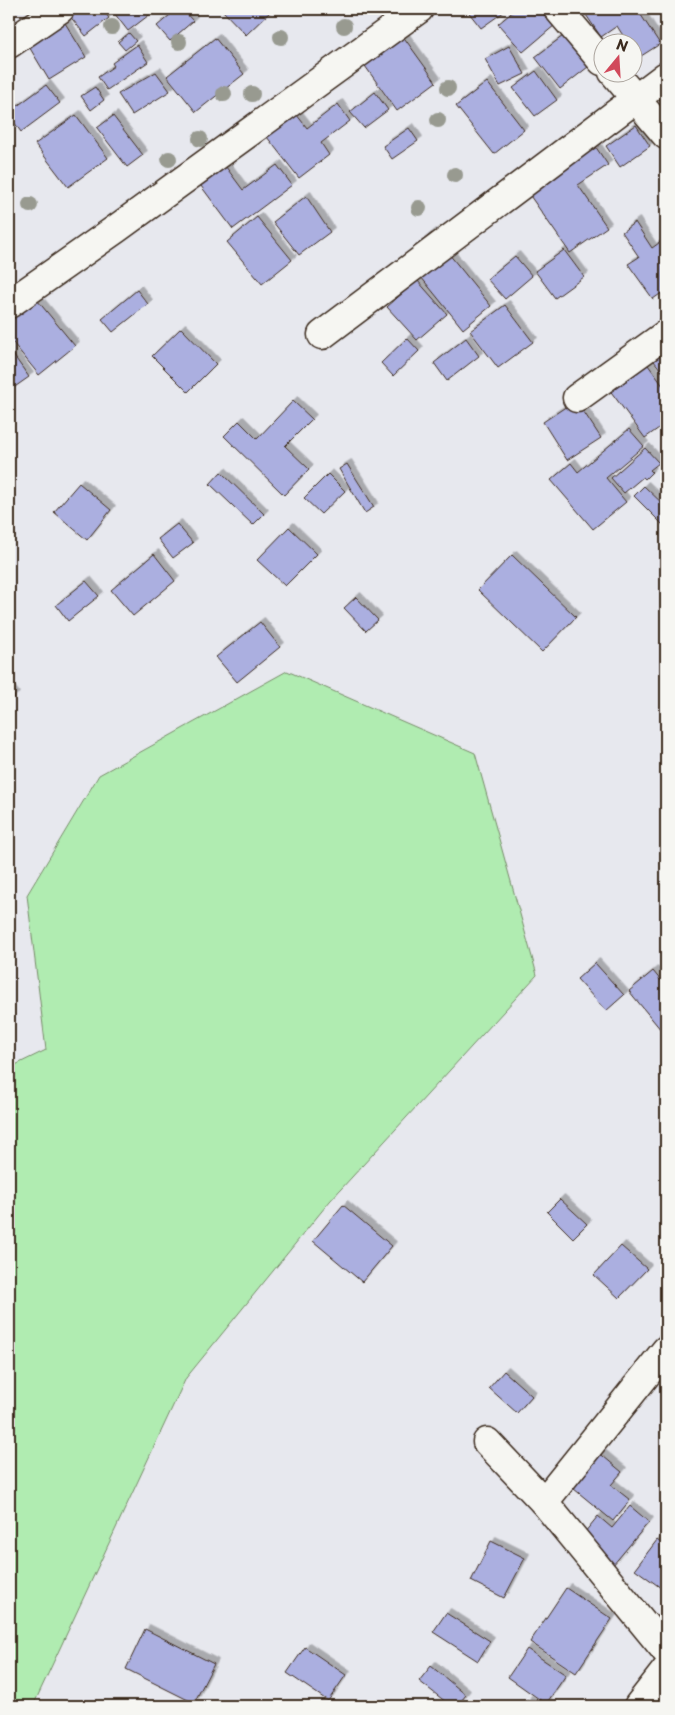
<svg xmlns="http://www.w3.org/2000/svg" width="675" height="1715" font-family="'Playpen Sans',sans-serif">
<defs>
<filter id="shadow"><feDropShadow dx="4.5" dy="-4.5" stdDeviation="0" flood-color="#0004"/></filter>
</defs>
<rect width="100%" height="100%" fill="#e7e8ee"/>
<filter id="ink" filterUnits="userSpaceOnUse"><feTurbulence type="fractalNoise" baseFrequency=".02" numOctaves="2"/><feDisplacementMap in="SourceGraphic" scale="10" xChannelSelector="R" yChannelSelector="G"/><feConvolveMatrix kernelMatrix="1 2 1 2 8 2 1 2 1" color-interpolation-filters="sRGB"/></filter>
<g filter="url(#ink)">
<!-- green -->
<polygon fill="#b0ecb1" stroke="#768b68" points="287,671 475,753 537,975 330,1201 186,1378 33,1706 9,1706 9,1068 46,1050 27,895 99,775"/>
<!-- building -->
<g fill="#abafe0" stroke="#3b2a1e" filter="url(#shadow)">
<polygon points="64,9 102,9 109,18 86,36"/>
<polygon points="111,9 157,9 128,31"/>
<polygon points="177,9 182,9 193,21 170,41 157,26"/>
<polygon points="221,9 269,9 271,11 246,35"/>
<polygon points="466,9 508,9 481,28"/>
<polygon points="516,9 541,9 555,25 523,52 498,24"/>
<polygon points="582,9 637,9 660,44 638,58 632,50 632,42 627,42 617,26 601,37"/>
<polygon points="62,18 86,57 49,80 25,40"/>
<polygon points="392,21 436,82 397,111 353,49"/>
<polygon points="129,33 136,41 125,50 118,42"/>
<polygon points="563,36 588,67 560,89 535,57"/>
<polygon points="215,38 244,74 196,112 167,76"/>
<polygon points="137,45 148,62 107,90 98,77 114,66 112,63"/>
<polygon points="509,46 525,74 500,86 485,59"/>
<polygon points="536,71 557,100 535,116 513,88"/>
<polygon points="156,72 170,91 132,115 118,94"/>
<polygon points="487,82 524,130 494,154 456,106"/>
<polygon points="46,85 60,103 21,132 9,115 9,112"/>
<polygon points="95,87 104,100 91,110 81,96"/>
<polygon points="375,92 388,110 364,128 350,112"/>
<polygon points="286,101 307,128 338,104 350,121 321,143 329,155 299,178 256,123"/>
<polygon points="76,115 108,158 68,187 35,144"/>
<polygon points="113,116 143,155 127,167 97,128"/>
<polygon points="636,125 650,146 620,167 606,146"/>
<polygon points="409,128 418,141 392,159 383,146"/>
<polygon points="593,143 608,165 578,185 607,227 570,253 526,190"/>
<polygon points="220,159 243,190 277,165 292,185 233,229 195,178"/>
<polygon points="306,196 330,232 299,255 273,222"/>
<polygon points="257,217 292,260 262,284 227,242"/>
<polygon points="635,222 652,248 666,238 666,290 653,299 628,264 639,257 622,232"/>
<polygon points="432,233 491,306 463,329 404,256"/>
<polygon points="564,250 584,277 555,298 535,271"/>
<polygon points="515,256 532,276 505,299 487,279"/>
<polygon points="417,280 447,314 417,340 387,307"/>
<polygon points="28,289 75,346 39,375 9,338 9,305"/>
<polygon points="137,290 148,304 113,332 102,319"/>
<polygon points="505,305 533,342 498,368 470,331"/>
<polygon points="181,328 216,364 188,392 152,356"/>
<polygon points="407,338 419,351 393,376 381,363"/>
<polygon points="466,338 479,356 447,381 434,363"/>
<polygon points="666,339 666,377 648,353"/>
<polygon points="9,349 29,377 9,391"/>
<polygon points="643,358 666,390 666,423 645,438 606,385"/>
<polygon points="576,400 601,438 567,460 543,422"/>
<polygon points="293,401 312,419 285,446 309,469 284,495 224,436 239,421 257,439"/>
<polygon points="629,429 644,446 606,478 626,502 593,529 551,480 571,463 578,472"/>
<polygon points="645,448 659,463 650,470 652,472 645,479 643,477 624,493 611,478"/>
<polygon points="347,464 374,507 365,513 339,469"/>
<polygon points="221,472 264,514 253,525 210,484"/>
<polygon points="328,474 345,491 321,514 304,498"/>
<polygon points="79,483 111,510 87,540 54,512"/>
<polygon points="644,486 666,507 666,528 634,496"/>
<polygon points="177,524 193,543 173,558 158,539"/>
<polygon points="289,527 317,554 285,586 257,560"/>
<polygon points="154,554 175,581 133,616 111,590"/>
<polygon points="512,555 576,617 542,652 478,590"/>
<polygon points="86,581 99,596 68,621 56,605"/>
<polygon points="356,597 378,620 366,631 344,608"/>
<polygon points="260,622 280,647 237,682 216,657"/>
<polygon points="9,689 15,697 9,701"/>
<polygon points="595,963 624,995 606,1011 577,979"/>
<polygon points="653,971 666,987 666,1036 629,991"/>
<polygon points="560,1199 587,1224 573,1238 547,1212"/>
<polygon points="343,1205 392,1246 362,1282 313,1241"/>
<polygon points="621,1246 647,1269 619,1298 594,1275"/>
<polygon points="504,1371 532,1396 517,1413 489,1388"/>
<polygon points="585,1441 622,1472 611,1485 630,1500 613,1521 557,1475"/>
<polygon points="630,1506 649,1522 613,1565 580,1538 598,1516 612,1528"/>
<polygon points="657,1540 666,1547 666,1581 661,1588 635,1569"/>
<polygon points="491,1541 525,1558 504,1598 471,1581"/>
<polygon points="566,1588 612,1619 576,1673 530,1642"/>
<polygon points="446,1613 490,1641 478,1661 433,1632"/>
<polygon points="145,1629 214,1664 194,1703 126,1669"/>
<polygon points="305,1647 346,1675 328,1701 287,1673"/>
<polygon points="527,1649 566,1675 546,1704 508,1677"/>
<polygon points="431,1666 466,1695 457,1706 451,1706 419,1681"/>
<polygon points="527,1700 538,1706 524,1706"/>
</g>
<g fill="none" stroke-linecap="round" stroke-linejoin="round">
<defs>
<g id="street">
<polyline points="558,9 602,61"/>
<polyline points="9,44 60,9"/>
<polyline points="613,72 666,135"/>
<polyline points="9,304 116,229 419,9"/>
<polyline points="322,335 666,76"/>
<polyline points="577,398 666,334"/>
<polyline points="487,1442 544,1502 666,1651"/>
<polyline points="544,1502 666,1350"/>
<polyline points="638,1706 666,1670"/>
</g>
</defs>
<!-- street casing -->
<use href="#street" stroke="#3b2a1e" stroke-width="31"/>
<!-- street -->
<use href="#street" stroke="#f6f6f2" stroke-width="28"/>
</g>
<!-- trees -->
<g fill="#989a90">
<circle cx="344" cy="26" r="8"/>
<circle cx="112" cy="27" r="8"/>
<circle cx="281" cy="37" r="8"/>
<circle cx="179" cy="42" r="8"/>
<circle cx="448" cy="88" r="8"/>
<circle cx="224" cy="94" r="8"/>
<circle cx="252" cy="94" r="8"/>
<circle cx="438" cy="120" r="8"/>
<circle cx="200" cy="139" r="8"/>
<circle cx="169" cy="159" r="8"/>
<circle cx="455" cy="175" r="8"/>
<circle cx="30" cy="205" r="8"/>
<circle cx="419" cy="208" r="8"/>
</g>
</g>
<!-- margin -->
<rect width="675" height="1715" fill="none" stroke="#f6f6f2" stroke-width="30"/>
<rect x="15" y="15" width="645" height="1685" fill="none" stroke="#3b2a1e" stroke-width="2" filter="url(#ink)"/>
<!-- north arrow -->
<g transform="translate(618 58) rotate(18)"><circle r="24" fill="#f6f6f2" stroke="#aba49d"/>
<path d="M0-4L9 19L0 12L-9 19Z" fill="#d1495b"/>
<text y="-8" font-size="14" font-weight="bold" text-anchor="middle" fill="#3b2a1e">N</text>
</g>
</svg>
